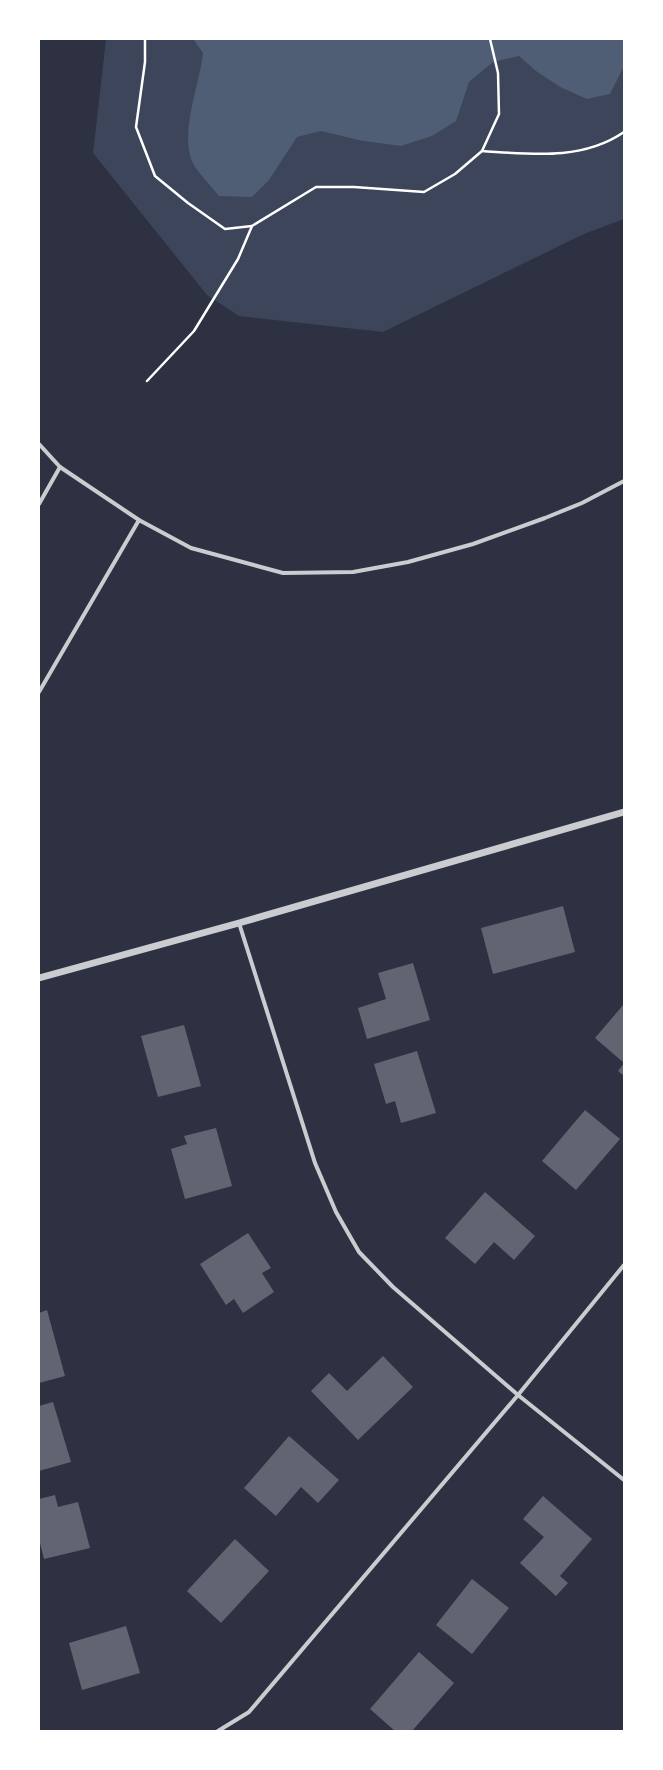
<svg xmlns="http://www.w3.org/2000/svg" width="663" height="1770" font-family="'Space Grotesk',sans-serif">
<rect width="100%" height="100%" fill="#2d3142"/>
<!-- green -->
<polygon fill="#3c4559" points="106,39 624,39 624,219 584,234 383,332 239,316 207,295 93,153"/>
<!-- water -->
<path fill="#4f5d75" d="M193 39H624V66L610 94 587 99 560 87 536 71 519 56 493 62 469 82 456 121 432 136 401 146 363 141 321 131 297 137 269 180 252 197 219 196C211 186 202 177 195 167 177 138 200 84 203 53Z"/>
<!-- building -->
<g fill="#626471">
<polygon points="563,906 575,952 493,974 481,928"/>
<polygon points="413,963 430,1020 367,1039 358,1008 386,999 378,973"/>
<polygon points="624,1004 624,1063 595,1038"/>
<polygon points="184,1025 201,1086 158,1097 141,1036"/>
<polygon points="417,1051 436,1113 401,1123 395,1101 386,1104 374,1064"/>
<polygon points="624,1063 624,1076 618,1071"/>
<polygon points="585,1110 620,1139 576,1190 542,1161"/>
<polygon points="216,1128 232,1186 185,1199 171,1149 187,1144 184,1136"/>
<polygon points="485,1192 535,1236 514,1260 494,1242 475,1264 445,1238"/>
<polygon points="248,1233 271,1268 262,1273 274,1292 243,1313 234,1299 226,1305 200,1264"/>
<polygon points="47,1310 65,1376 39,1383 39,1313"/>
<polygon points="383,1356 413,1387 358,1440 311,1391 329,1373 347,1391"/>
<polygon points="53,1402 71,1462 39,1471 39,1406"/>
<polygon points="289,1436 339,1480 318,1503 301,1487 276,1516 244,1488"/>
<polygon points="55,1495 58,1507 78,1502 90,1548 44,1559 39,1539 39,1499"/>
<polygon points="543,1496 592,1539 560,1576 568,1583 556,1596 520,1563 544,1537 523,1519"/>
<polygon points="235,1539 269,1571 221,1623 187,1591"/>
<polygon points="472,1579 509,1608 472,1654 436,1625"/>
<polygon points="126,1626 140,1673 82,1690 69,1643"/>
<polygon points="419,1652 454,1683 412,1731 395,1731 370,1709"/>
</g>
<g fill="none" stroke-linecap="round" stroke-linejoin="round">
<!-- path -->
<g stroke="#fff" stroke-width="2.5">
<polyline points="145,39 145,62 136,127 155,176 188,203 225,229 252,226"/>
<path d="M482 151C530 154 582 161 624 132"/>
<polyline points="147,381 194,331 238,259 252,226 316,187 354,187 424,192 455,174 482,151 499,114 498,73 490,39"/>
</g>
<!-- minor -->
<g stroke="#caccd0" stroke-width="4">
<polyline points="39,444 60,467 139,520 191,548 283,573 353,572 408,562 473,544 545,518 582,503 624,481"/>
<polyline points="39,504 60,467"/>
<polyline points="39,692 139,520"/>
<polyline points="239,923 315,1163 336,1212 359,1252 393,1287 518,1395 624,1480"/>
<polyline points="218,1731 249,1712 518,1395 624,1265"/>
</g>
<!-- tertiary -->
<polyline stroke="#caccd0" stroke-width="7" points="39,978 239,923 624,812"/>
</g>
<!-- border -->
<rect width="663" height="1770" fill="none" stroke="#ffffff" stroke-width="80"/>
</svg>
